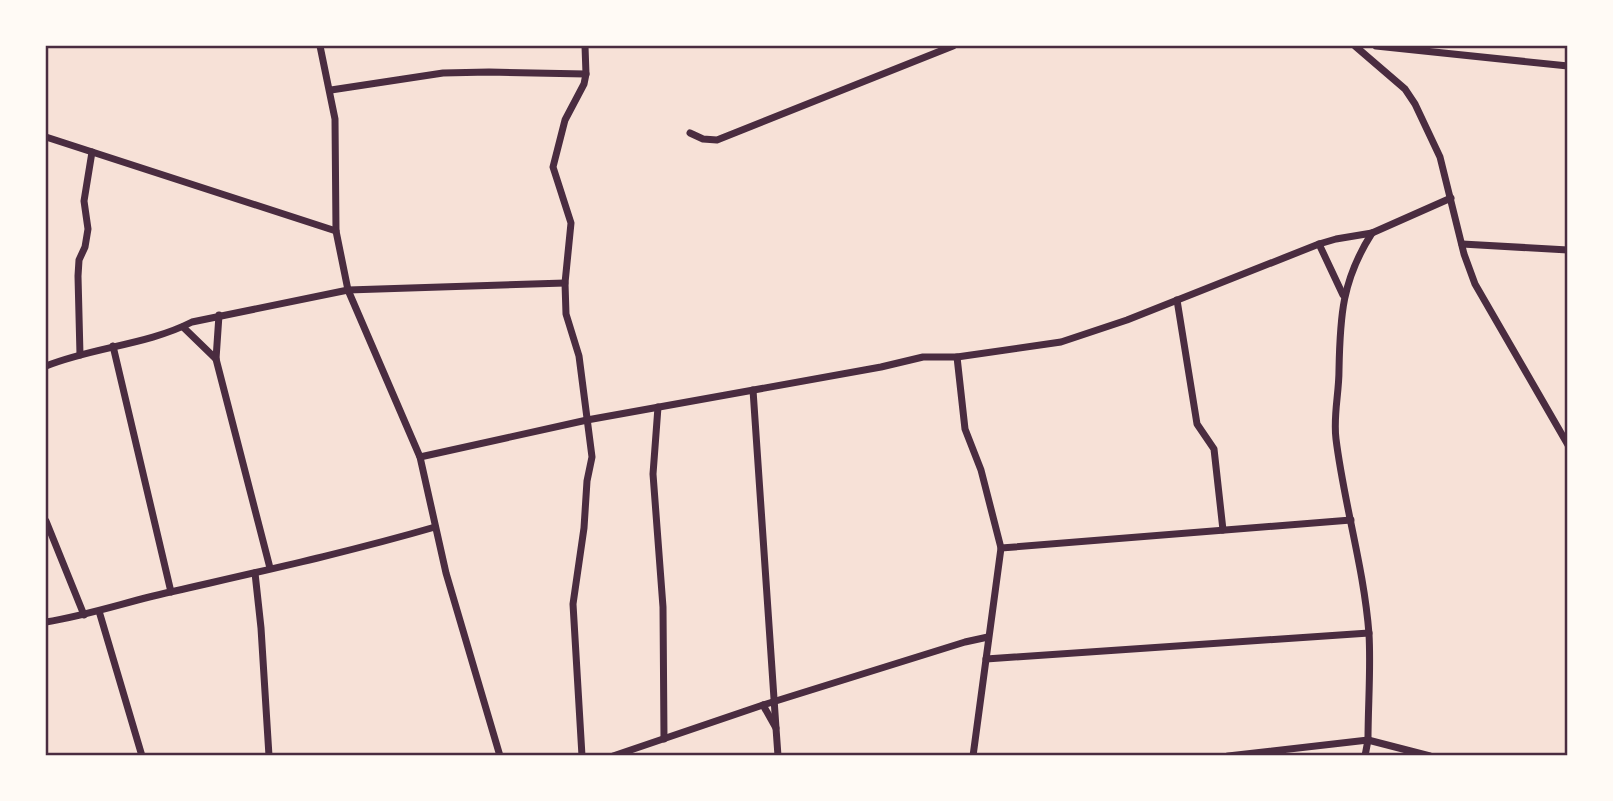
<svg xmlns="http://www.w3.org/2000/svg" width="1613" height="801" font-family="Montserrat,sans-serif">
<rect width="100%" height="100%" fill="#f7e1d7"/>
<g fill="none" stroke-linecap="round" stroke-linejoin="round">
<!-- minor -->
<g stroke="#4a2c40" stroke-width="7">
<polyline points="320,46 335,119 336,231 348,290 420,457 446,573 500,756"/>
<polyline points="1355,46 1405,89 1415,104 1440,157 1464,254 1475,284 1568,445"/>
<polyline points="1376,46 1568,66"/>
<polyline points="331,90 443,73 489,72 586,74"/>
<polyline points="690,133 703,139 717,140 953,46"/>
<polyline points="46,137 336,231"/>
<polyline points="1319,244 1343,295"/>
<polyline points="1462,244 1568,250"/>
<polyline points="1177,300 1197,424 1214,449 1223,530"/>
<polyline points="219,315 216,359 270,568"/>
<polyline points="183,327 216,359"/>
<polyline points="113,346 171,592"/>
<polyline points="80,355 78,276 79,260 85,247 88,229 84,201 92,152"/>
<polyline points="957,357 965,429 981,470 1001,548 973,756"/>
<path d="M46 366C93 347 147 345 192 322L348 290 565 283"/>
<polyline points="753,390 776,728"/>
<polyline points="658,407 653,474 663,607 664,739"/>
<polyline points="420,457 587,420 881,367 923,357 957,357 1061,342 1127,320 1319,244 1336,239 1372,233 1451,198"/>
<polyline points="46,521 84,615"/>
<polyline points="1001,548 1351,520"/>
<polyline points="255,573 261,628 269,756"/>
<polyline points="99,611 142,756"/>
<path d="M46 622C90 615 132 600 175 591 262 571 349 552 435 527"/>
<polyline points="986,659 1369,633"/>
<polyline points="763,705 776,728 778,756"/>
<polyline points="582,756 573,604 584,528 587,481 592,457 579,356 566,314 565,283 571,223 553,167 565,120 584,84 586,74 585,46"/>
<polyline points="613,756 763,705 965,642 988,637"/>
<polyline points="1228,756 1368,740 1430,756"/>
<path d="M1365 756 1368 740C1368 705 1371 669 1369 634 1364 568 1344 504 1336 439 1333 416 1339 394 1339 370 1340 316 1342 280 1372 233"/>
</g>
</g>
<!-- border -->
<rect width="1613" height="801" fill="none" stroke="#fffaf5" stroke-width="94"/>
<rect x="47" y="47" width="1519" height="707" fill="none" stroke="#4a2c40" stroke-width="2.5"/>
</svg>
